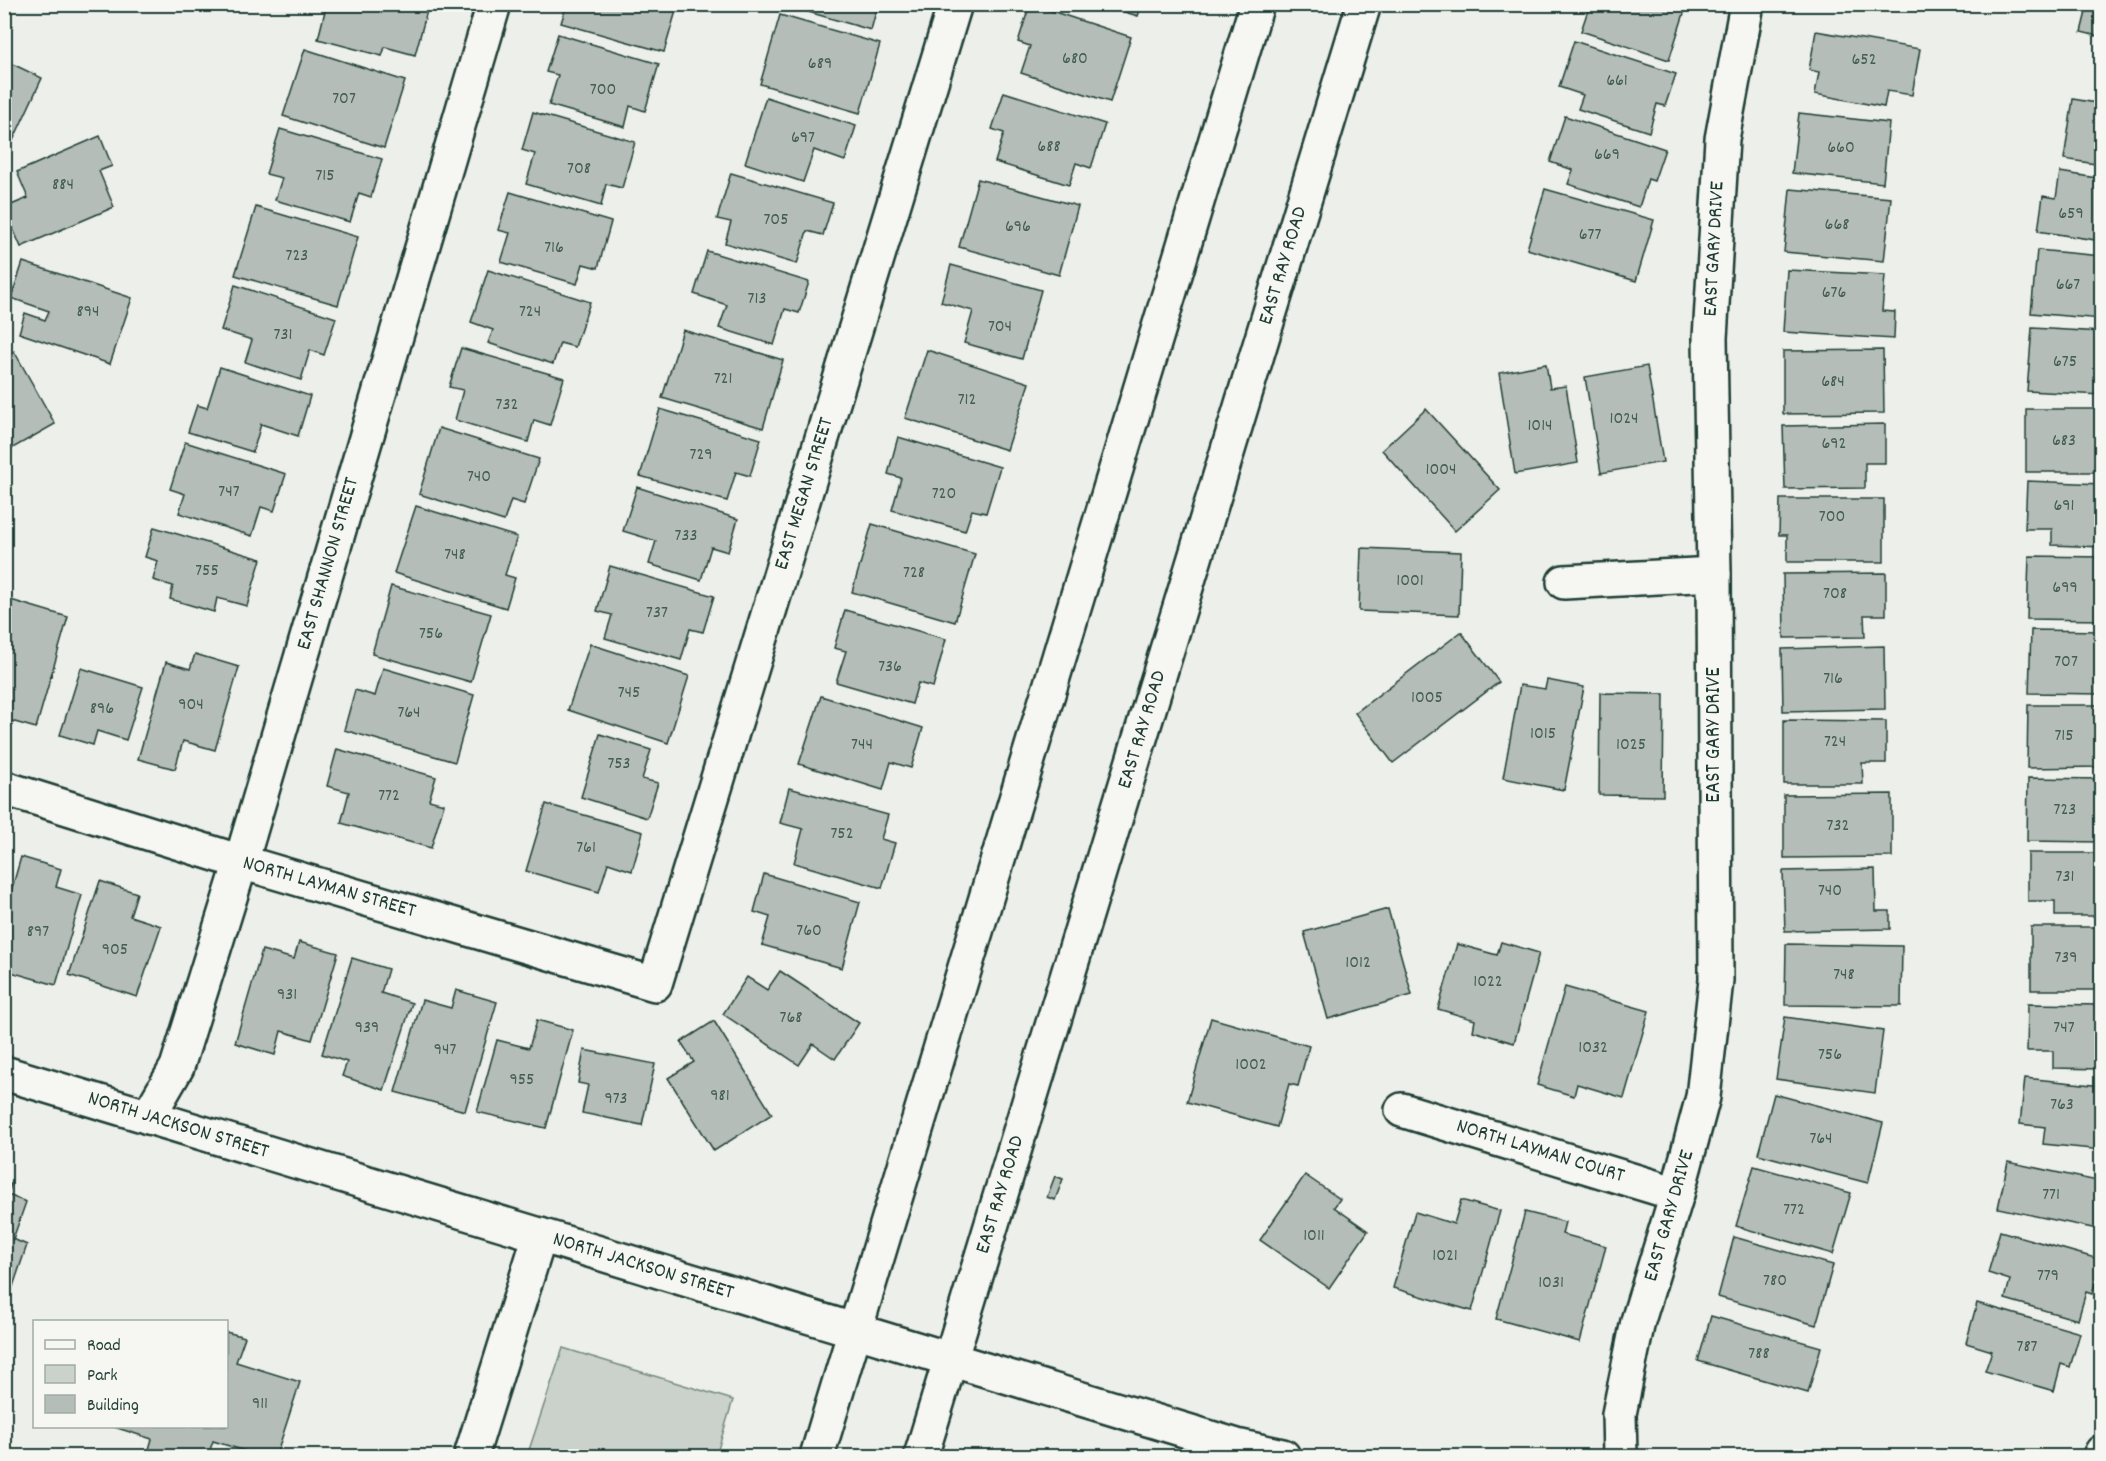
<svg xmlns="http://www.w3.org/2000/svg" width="2106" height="1461" font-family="Dekko,sans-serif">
<rect width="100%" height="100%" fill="#edefea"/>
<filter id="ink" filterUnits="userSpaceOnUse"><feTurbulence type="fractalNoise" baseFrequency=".0167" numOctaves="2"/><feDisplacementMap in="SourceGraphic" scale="12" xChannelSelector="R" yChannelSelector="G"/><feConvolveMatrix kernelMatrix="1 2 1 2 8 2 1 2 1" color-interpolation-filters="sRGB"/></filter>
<g filter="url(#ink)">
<!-- green -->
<polygon fill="#cbd2cc" stroke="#758880" stroke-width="1.5" points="563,1348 733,1400 716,1456 527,1456"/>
<!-- building -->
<g fill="#b4bdb8" stroke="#1f3d34" stroke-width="1.5">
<polygon points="316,4 418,4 428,7 415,55 385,47 382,56 318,39 326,7"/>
<polygon points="567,4 678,4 664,52 561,23"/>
<polygon points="800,4 878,4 871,30 798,9"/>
<polygon points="1030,4 1131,37 1110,102 1021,73 1030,46 1018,42"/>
<polygon points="1098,4 1142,4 1138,16"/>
<polygon points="1590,4 1687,4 1669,60 1581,31"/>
<polygon points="2088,4 2102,4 2102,37 2081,32"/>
<polygon points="780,15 880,44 860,113 760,84"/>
<polygon points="1816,31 1920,49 1912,95 1887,91 1884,107 1815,94 1819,72 1809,70"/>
<polygon points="558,34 659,64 645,111 630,106 625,127 549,105 558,75 546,72"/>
<polygon points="1574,41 1676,74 1665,106 1657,104 1649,132 1578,109 1583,95 1559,87"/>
<polygon points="305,49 405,81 384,148 283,116"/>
<polygon points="4,60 42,78 4,160"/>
<polygon points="1004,92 1105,124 1091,168 1076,163 1069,185 995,162 1004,133 992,129"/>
<polygon points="766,97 856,126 845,161 814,150 803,182 745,163"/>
<polygon points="2073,99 2102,104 2102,165 2064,159"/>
<polygon points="533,112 635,142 622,188 606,184 601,206 526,184 535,154 522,150"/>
<polygon points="1799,113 1889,123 1883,183 1792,173"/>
<polygon points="1565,116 1665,149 1654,181 1648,179 1639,207 1568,184 1573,170 1550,162"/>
<polygon points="280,129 382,159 371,197 359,193 350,222 275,200 282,178 266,174"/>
<polygon points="100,136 112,166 99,171 114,207 21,247 4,208 28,198 17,172"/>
<polygon points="2060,172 2102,179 2102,241 2038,231 2043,196 2056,198"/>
<polygon points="731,173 833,203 823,235 807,231 797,264 725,243 731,222 717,219"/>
<polygon points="978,179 1078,206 1059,275 959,247"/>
<polygon points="1545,189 1654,220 1636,281 1527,249"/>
<polygon points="1790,189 1891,198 1884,261 1784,252"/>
<polygon points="510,192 611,222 598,268 583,264 577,284 501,262 510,233 498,230"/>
<polygon points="256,207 358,237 338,305 235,275"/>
<polygon points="2037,250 2102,256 2102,319 2031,313"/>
<polygon points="707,251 809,282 799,313 785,309 774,345 719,328 727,305 694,294"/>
<polygon points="23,262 132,298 110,364 19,333 25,313 45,320 49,311 11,298"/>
<polygon points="951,265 1041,290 1022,359 964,343 973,311 941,302"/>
<polygon points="488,270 590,302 575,347 560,343 553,364 488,343 493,330 471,322"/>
<polygon points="1787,270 1885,275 1882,311 1895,312 1894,339 1783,332"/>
<polygon points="235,285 336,318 324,355 310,350 301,380 245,362 252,340 221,330"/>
<polygon points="2032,328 2102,332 2102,395 2027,391"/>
<polygon points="683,330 783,360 763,428 662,398"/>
<polygon points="461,348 564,378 550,425 534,420 528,442 455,420 463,390 449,387"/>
<polygon points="927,350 1029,383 1007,450 905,418"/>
<polygon points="1883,350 1884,413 1783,414 1783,351"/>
<polygon points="14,351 55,424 4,453 4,357"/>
<polygon points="1546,364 1550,388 1566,386 1578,463 1515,474 1499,373"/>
<polygon points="1647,366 1663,462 1601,473 1585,377"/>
<polygon points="220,367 310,396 298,436 261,424 253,452 188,432 197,405 207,408"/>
<polygon points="660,409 761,439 750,476 736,472 727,501 640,476"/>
<polygon points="1426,409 1500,490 1455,531 1382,450"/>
<rect x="2026" y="409" width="76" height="63"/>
<polygon points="1885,424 1885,463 1865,463 1865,488 1785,489 1783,426"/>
<polygon points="439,428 539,459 524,504 511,500 504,521 419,494"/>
<polygon points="898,437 1000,467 986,513 972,510 965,531 892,510 901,478 888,474"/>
<polygon points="185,442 286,474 274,511 261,507 252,536 179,513 185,494 170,489"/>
<polygon points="2027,481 2102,484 2102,547 2052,545 2052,529 2025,529"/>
<polygon points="637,487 738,519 728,552 711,547 701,580 649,564 656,541 623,531"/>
<polygon points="1780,499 1884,499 1884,562 1787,562 1787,535 1779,535"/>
<polygon points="416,506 517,537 505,575 515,578 506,608 394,573"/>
<polygon points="872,524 975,554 955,622 852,592"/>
<polygon points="154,527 261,559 247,606 217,598 214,612 170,599 173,586 153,580 158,561 145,557"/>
<polygon points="1361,548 1461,552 1459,615 1359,611"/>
<polygon points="2029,556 2102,557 2102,620 2027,619"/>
<polygon points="610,566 714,596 703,632 690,629 681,660 605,638 612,615 597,611"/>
<polygon points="1886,573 1886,615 1864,615 1865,637 1784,638 1783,574"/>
<polygon points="391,586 491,614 471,682 372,654"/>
<polygon points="4,598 68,617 36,728 4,719"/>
<polygon points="845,610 946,639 933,687 918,683 912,704 836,682 846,651 834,648"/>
<polygon points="2031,630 2102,631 2102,694 2029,693"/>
<polygon points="1461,632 1499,682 1393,763 1355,713"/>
<polygon points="590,644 689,676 668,743 568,710"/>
<polygon points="1884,646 1885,709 1783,711 1782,649"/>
<polygon points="195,654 239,667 215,750 183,741 175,769 138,759 166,662 190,669"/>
<polygon points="81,668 143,687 126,740 97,731 93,745 60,735"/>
<polygon points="383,668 474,695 455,762 344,730 355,690 375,696"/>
<polygon points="1547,680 1584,687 1564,790 1503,778 1520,685 1545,689"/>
<polygon points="1600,693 1664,694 1663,796 1599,795"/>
<polygon points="821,696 923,728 911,768 891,762 883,790 799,764"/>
<polygon points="2028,705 2102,705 2102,767 2027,768"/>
<polygon points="1784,720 1886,721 1886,763 1862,763 1863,784 1784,784"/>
<polygon points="600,734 651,750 642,779 658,783 647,818 581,797"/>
<polygon points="337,749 436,777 429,800 444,804 431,848 341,823 349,792 327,786"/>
<polygon points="2028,778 2102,779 2102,842 2027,841"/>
<polygon points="789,788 888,815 881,839 895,843 882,888 794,863 803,829 780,823"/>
<polygon points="1892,794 1892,857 1784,858 1784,795"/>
<polygon points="546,804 643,832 632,871 608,863 599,892 526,871"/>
<polygon points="2028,853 2102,853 2102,916 2055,916 2055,901 2028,901"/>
<polygon points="21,857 61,869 56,887 82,895 56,985 4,970 7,949 4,948 4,916"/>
<polygon points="1875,869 1876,911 1890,911 1890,929 1785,931 1783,871"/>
<polygon points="764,874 860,902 842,968 762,945 770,917 754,912"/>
<polygon points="100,881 137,893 130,916 161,926 137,997 69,975"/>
<polygon points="1388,909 1412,995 1328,1019 1304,932"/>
<rect x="2031" y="927" width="71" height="63"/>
<polygon points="299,942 338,953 312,1040 281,1031 275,1055 235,1043 262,950 294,959"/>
<polygon points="1501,942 1539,953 1514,1043 1473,1031 1475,1020 1438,1009 1457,944 1497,955"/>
<polygon points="1786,944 1902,946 1901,1006 1785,1005"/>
<polygon points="352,958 388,969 381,993 412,1003 384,1090 342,1076 347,1062 322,1054"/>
<polygon points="780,971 859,1023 835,1059 813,1044 799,1065 723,1014 747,977 767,990"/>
<polygon points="1565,987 1649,1011 1624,1098 1577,1084 1574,1096 1537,1085"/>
<polygon points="456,990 497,1002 465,1111 395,1092 422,1000 451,1008"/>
<polygon points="2028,1004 2102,1005 2102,1069 2053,1068 2053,1051 2027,1051"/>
<polygon points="1785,1017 1883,1031 1875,1093 1776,1079"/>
<polygon points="1211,1018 1309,1046 1298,1086 1289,1084 1277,1127 1187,1102"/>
<polygon points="537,1020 573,1030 546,1128 477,1112 497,1040 529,1048"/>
<polygon points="714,1021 772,1114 714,1151 668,1078 694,1062 681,1042"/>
<polygon points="584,1050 655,1064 642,1125 582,1113 588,1085 578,1083"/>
<polygon points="2025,1078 2102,1086 2102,1150 2043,1144 2045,1127 2020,1124"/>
<polygon points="1774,1094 1883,1123 1868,1183 1758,1154"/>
<polygon points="2008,1162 2102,1182 2102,1230 1998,1208"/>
<polygon points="1754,1166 1851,1193 1833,1254 1736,1226"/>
<polygon points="1305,1175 1340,1199 1334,1207 1368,1231 1329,1288 1260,1240"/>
<polygon points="1055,1176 1063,1179 1055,1200 1047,1197"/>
<polygon points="4,1183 11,1184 8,1195 26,1202 13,1239 27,1245 4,1313"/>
<polygon points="1461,1200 1500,1211 1472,1311 1393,1288 1415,1212 1454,1224"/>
<polygon points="1525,1212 1565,1222 1562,1234 1606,1246 1580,1342 1496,1319"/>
<polygon points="2000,1231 2102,1260 2092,1294 2086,1292 2078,1320 2005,1299 2010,1280 1988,1273"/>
<polygon points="1734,1237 1833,1265 1816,1325 1718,1297"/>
<polygon points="1977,1303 2080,1333 2070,1367 2061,1364 2054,1391 1985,1371 1992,1351 1966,1343"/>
<polygon points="1711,1316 1821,1347 1808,1393 1698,1361"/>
<polygon points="226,1332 245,1337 236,1362 300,1382 276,1456 261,1456 213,1441 208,1456 147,1456 152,1439 111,1426 226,1426"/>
</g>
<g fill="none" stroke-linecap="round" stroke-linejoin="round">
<defs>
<g id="street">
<polyline points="1564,582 1714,574"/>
<polyline points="4,788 241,862 655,984 955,4"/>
<polyline points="4,1073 1237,1446 1283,1456"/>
<polyline points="1402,1110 1677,1194"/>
<polyline points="148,1117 177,1067 241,862 494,4"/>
<polyline points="471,1456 540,1235"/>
<polyline points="1620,1456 1619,1414 1638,1321 1677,1194 1703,1097 1716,980 1714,574 1710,338 1722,139 1747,4"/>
<polyline points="2100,1456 2102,1452"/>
</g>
<g id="primary">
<polyline points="817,1456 1257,4"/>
<polyline points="921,1456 1364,4"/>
</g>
</defs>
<!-- street casing -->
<use href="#street" stroke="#1f3d34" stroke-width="38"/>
<!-- primary casing -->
<use href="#primary" stroke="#1f3d34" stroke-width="38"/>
<!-- street -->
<use href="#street" stroke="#f6f6f2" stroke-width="33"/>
<!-- primary -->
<use href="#primary" stroke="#f6f6f2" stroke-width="33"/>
</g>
</g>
<g text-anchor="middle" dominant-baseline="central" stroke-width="4.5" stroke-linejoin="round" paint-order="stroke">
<!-- number labels -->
<g font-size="18" fill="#445d55">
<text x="1075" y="59">680</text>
<text x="1864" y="60">652</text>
<text x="820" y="64">689</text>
<text x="1617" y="81">661</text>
<text x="603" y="90">700</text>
<text x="344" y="99">707</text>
<text x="803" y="138">697</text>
<text x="1049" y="147">688</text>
<text x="1841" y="148">660</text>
<text x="1607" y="155">669</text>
<text x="579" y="169">708</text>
<text x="325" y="176">715</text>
<text x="63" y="185">884</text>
<text x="2071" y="214">659</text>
<text x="776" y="220">705</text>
<text x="1837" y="225">668</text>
<text x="1018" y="227">696</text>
<text x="1590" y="235">677</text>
<text x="554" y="248">716</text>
<text x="297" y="256">723</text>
<text x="2068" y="285">667</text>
<text x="1834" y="293">676</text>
<text x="757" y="299">713</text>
<text x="88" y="312">894</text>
<text x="530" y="312">724</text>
<text x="1000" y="327">704</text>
<text x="283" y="335">731</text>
<text x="2065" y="362">675</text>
<text x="723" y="379">721</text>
<text x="1833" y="382">684</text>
<text x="967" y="400">712</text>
<text x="507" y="405">732</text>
<text x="1624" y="419">1024</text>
<text x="1540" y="426">1014</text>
<text x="2064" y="441">683</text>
<text x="1834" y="444">692</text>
<text x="701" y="455">729</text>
<text x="1441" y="470">1004</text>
<text x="479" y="477">740</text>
<text x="229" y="492">747</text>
<text x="944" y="494">720</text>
<text x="2064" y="506">691</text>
<text x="1832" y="517">700</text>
<text x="686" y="536">733</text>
<text x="455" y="555">748</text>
<text x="207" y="571">755</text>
<text x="914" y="573">728</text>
<text x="1410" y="581">1001</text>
<text x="2065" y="588">699</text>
<text x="1835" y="594">708</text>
<text x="657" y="613">737</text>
<text x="431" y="634">756</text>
<text x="2066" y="662">707</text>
<text x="890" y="667">736</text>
<text x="1833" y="679">716</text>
<text x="629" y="693">745</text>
<text x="1427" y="698">1005</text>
<text x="191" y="705">904</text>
<text x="102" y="709">896</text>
<text x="409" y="713">764</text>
<text x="1543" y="734">1015</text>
<text x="2064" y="736">715</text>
<text x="1835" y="742">724</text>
<text x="862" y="745">744</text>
<text x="1631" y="745">1025</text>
<text x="619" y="764">753</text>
<text x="389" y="796">772</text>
<text x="2065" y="810">723</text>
<text x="1838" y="826">732</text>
<text x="842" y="834">752</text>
<text x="586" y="848">761</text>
<text x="2065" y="877">731</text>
<text x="1830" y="891">740</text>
<text x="809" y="931">760</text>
<text x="38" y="932">897</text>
<text x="115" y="950">905</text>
<text x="2066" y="958">739</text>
<text x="1358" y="963">1012</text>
<text x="1844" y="975">748</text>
<text x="1488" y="982">1022</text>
<text x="287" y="995">931</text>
<text x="791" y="1018">768</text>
<text x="367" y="1028">939</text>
<text x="2064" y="1028">747</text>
<text x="1593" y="1048">1032</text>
<text x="445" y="1050">947</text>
<text x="1830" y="1055">756</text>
<text x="1251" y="1065">1002</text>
<text x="522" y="1080">955</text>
<text x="720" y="1096">981</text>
<text x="616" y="1099">973</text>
<text x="2062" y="1105">763</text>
<text x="1821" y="1139">764</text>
<text x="2051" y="1195">771</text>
<text x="1794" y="1210">772</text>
<text x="1314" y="1236">1011</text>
<text x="1445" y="1256">1021</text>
<text x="2048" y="1276">779</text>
<text x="1775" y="1281">780</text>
<text x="1551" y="1283">1031</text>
<text x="2027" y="1347">787</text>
<text x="1759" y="1354">788</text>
<text x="260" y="1404">911</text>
</g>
<!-- street labels -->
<g font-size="21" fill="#1f3d34" stroke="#f6f6f2">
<text transform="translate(1715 249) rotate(-87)">EAST GARY DRIVE</text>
<text transform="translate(1284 266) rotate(-73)">EAST RAY ROAD</text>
<text transform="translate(805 494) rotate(-73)">EAST MEGAN STREET</text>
<text transform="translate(329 564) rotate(-74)">EAST SHANNON STREET</text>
<text transform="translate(1143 730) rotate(-73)">EAST RAY ROAD</text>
<text transform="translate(1715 735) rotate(-90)">EAST GARY DRIVE</text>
<text transform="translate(329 888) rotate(16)">NORTH LAYMAN STREET</text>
<text transform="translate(178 1126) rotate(17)">NORTH JACKSON STREET</text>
<text transform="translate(1540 1152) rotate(17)">NORTH LAYMAN COURT</text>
<text transform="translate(1001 1195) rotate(-73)">EAST RAY ROAD</text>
<text transform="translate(1670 1216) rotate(-74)">EAST GARY DRIVE</text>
<text transform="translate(643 1267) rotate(17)">NORTH JACKSON STREET</text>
</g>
</g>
<!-- margin -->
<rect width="2106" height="1461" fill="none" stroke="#f6f6f2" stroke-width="24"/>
<rect x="12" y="12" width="2082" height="1437" fill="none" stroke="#1f3d34" stroke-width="2" filter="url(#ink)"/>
<!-- legend -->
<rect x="33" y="1320" width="195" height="108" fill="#f6f6f2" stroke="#a0aca6" stroke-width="1.5"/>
<rect x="45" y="1340" width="30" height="9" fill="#f6f6f2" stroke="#a0aca6" stroke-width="1.5"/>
<text x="87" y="1350" font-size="18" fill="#1f3d34">Road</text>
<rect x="45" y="1365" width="30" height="18" fill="#cbd2cc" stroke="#a0aca6" stroke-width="1.5"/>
<text x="87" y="1380" font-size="18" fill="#1f3d34">Park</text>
<rect x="45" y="1395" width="30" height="18" fill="#b4bdb8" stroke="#a0aca6" stroke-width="1.5"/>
<text x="87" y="1410" font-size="18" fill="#1f3d34">Building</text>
</svg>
